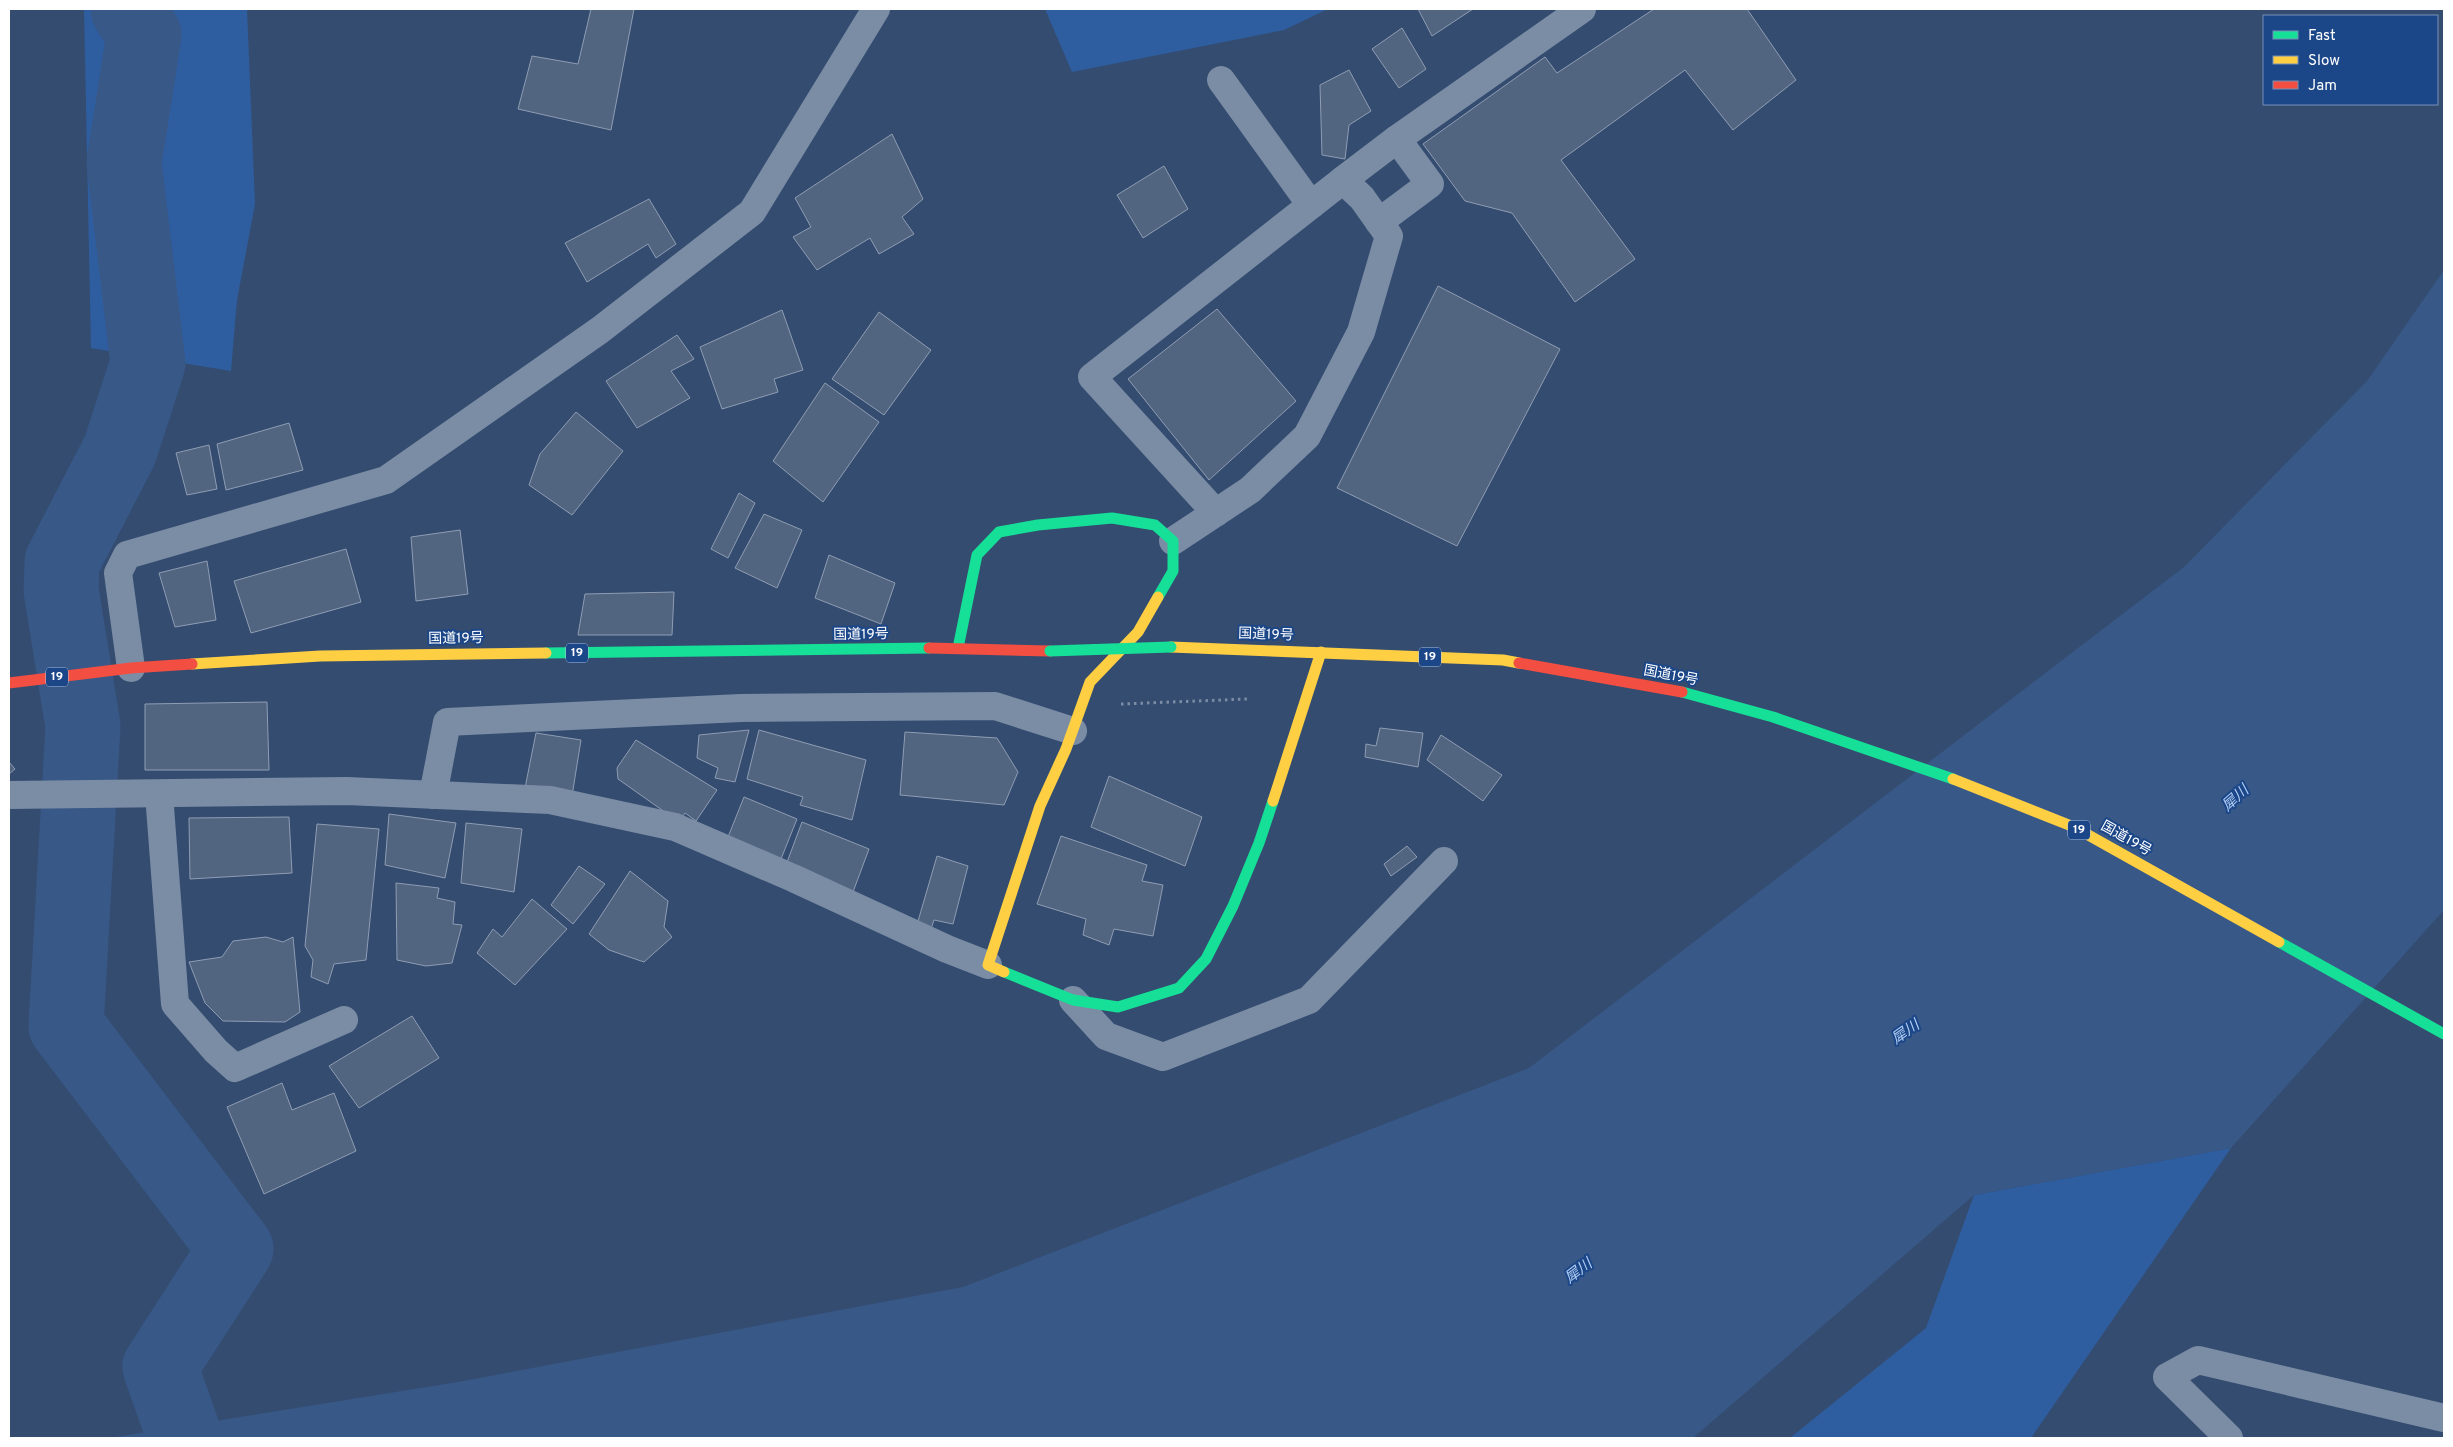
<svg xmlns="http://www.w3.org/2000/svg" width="2453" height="1447" font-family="Overpass,'Noto Sans JP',sans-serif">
<rect width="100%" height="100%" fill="#344c70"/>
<!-- green -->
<g fill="#2f5ea0">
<polygon points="84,9 247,9 255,204 237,300 231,371 91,348"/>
<polygon points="1045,9 1328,9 1284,30 1072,72"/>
<polygon points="2231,1148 2031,1438 1790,1438 1926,1328 1974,1195"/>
</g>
<!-- water -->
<polygon fill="#385887" points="2444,270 2444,910 2231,1148 1974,1195 1693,1438 109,1438 458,1382 963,1287 1529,1068 2184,567 2367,381"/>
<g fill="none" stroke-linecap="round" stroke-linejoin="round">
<!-- river -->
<polyline stroke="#385887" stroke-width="75" points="128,9 144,35 124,163 148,363 120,450 62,562 61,590 83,726 66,1026 236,1249 160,1367 185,1438"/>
</g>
<!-- building -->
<g fill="#516480" stroke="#8f9db3">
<polygon points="591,9 634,9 611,130 518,109 532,56 578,64"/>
<polygon points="1418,9 1473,9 1432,36"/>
<polygon points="1654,9 1747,9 1796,80 1733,130 1685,70 1561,160 1635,259 1575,302 1512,213 1465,201 1423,144 1545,57 1557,73"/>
<polygon points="1402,28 1426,69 1399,88 1372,49"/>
<polygon points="1349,70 1371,111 1349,125 1345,159 1322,155 1320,85"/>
<polygon points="892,134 923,199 902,217 914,234 879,254 870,238 817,270 793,237 811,227 795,198"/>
<polygon points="1164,166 1188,209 1143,238 1117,195"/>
<polygon points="649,199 676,244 656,258 648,244 587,282 565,243"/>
<polygon points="1438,286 1560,349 1457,546 1337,488"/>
<polygon points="1217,309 1296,401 1209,480 1128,379"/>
<polygon points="782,310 803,370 774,379 778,392 722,409 700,347"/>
<polygon points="879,312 931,350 884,415 832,379"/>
<polygon points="677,335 694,359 671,371 690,398 637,428 606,381"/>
<polygon points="825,383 879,422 823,502 773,461"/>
<polygon points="576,412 623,451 572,515 529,485 540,454"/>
<polygon points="289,423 303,470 226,490 217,444"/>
<polygon points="209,445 217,489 187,495 176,453"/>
<polygon points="739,493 755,503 728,558 711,549"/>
<polygon points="764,514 802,530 777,588 735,568"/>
<polygon points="460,530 468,594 416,601 411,537"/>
<polygon points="346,549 361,602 251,633 234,581"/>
<polygon points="829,555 895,583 881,624 815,598"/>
<polygon points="207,561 216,620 175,627 159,573"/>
<polygon points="674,592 672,635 578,635 585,594"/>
<polygon points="267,702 269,770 145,770 145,704"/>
<polygon points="1380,728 1423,733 1418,767 1365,757 1366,744 1376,746"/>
<polygon points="749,730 735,782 715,778 718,768 697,758 699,735"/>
<polygon points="759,730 866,760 852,820 800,805 803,797 747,779"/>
<polygon points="905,732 997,738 1018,772 1004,805 900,795"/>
<polygon points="536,733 581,740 572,796 525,788"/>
<polygon points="1441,735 1502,775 1483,801 1427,760"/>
<polygon points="636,740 717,790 696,821 685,813 679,822 618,779 617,768"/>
<polygon points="9,762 15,769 9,774"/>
<polygon points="1109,776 1202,817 1185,866 1091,827"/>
<polygon points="744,797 797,819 781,859 728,837"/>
<polygon points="389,814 456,823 445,878 385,865"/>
<polygon points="289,817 292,873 190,879 189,818"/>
<polygon points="802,822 869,849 853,892 786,865"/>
<polygon points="466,823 522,829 514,892 461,883"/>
<polygon points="317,824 379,829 366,960 334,964 328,984 311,977 313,960 305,946"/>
<polygon points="1061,836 1147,865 1142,881 1163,885 1153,936 1114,929 1109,945 1083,935 1086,919 1037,904"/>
<polygon points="1407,846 1417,857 1391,876 1384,864"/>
<polygon points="937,856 968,866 953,924 934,920 930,932 916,928"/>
<polygon points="579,866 605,884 573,924 551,905"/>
<polygon points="630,871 668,901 664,927 672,937 644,962 609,950 589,934"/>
<polygon points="396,883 439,888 437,898 455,902 453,924 462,925 452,963 426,966 397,960"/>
<polygon points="532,899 567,929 515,985 477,953 493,929 502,937"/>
<polygon points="266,937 283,942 293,937 300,1012 285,1022 223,1021 205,1003 189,962 222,957 233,941"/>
<polygon points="412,1016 439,1058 359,1108 329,1066"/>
<polygon points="282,1083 292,1110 334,1093 356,1151 264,1194 227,1107"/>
</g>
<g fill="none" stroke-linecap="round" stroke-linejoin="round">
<!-- path -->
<polyline stroke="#7b8da5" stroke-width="3" stroke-dasharray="2.5 4" stroke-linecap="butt" points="1121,704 1247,699"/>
<!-- street -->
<g stroke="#7b8da5" stroke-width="28">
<polyline points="1221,80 1311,205"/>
<polyline points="1397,139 1582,9"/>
<polyline points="1343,180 1397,139 1430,184 1379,222"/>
<polyline points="1173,541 1250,490 1307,436 1361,332 1389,236 1362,198 1343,180 1092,377 1216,513"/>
<polyline points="131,668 118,573 127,555 386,480 600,330 752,212 876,9"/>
<polyline points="159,794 175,1004 216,1051 235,1068 344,1020"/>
<polyline points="9,795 347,791 550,800 675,827 793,878 947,949 988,965"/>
<polyline points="433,795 447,722 741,708 995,706 1073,731"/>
<polyline points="1073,1000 1106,1036 1163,1057 1309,1000 1444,861"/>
<polyline points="2229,1438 2167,1377 2198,1360 2444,1418"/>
</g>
<!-- fast -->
<g stroke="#16e098" stroke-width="11">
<polyline points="958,648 977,555 999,532 1038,525 1112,518 1155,525 1173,541 1173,571 1158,597"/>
<polyline points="546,653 929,648"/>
<polyline points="1682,692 1773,717 1953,779"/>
<polyline points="2279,942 2444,1034"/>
<polyline points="1004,972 1073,1000 1118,1007 1179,988 1206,959 1233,906 1259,843 1273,801"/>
</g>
<!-- slow -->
<g stroke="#ffcf43" stroke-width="11">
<polyline points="1171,647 1503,660 1519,663"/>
<polyline points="192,664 320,656 546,653"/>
<polyline points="1953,779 2074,827 2279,942"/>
<polyline points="1273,801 1321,652"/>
<polyline points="1004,972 988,965 1040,806 1066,749 1090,682 1138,632 1158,597"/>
</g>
<!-- jam -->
<g stroke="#f24e42" stroke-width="11">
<polyline points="929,648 1050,651"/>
<polyline points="1519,663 1682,692"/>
<polyline points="9,683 131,668 192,664"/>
</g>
<!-- fast-bridge -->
<polyline stroke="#16e098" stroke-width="11" points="1050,651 1171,647"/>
</g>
<g text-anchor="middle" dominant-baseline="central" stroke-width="4" stroke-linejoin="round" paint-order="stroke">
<!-- shield labels -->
<g fill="#1b4789" stroke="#bbc8dc" stroke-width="1">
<rect x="566" y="643.5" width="22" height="19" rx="4"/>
<rect x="1419" y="647.5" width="22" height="19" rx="4"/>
<rect x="46" y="667.5" width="22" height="19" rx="4"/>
<rect x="2068" y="820.5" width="22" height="19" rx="4"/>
</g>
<g font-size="12" font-weight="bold" fill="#fff">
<text x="577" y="653">19</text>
<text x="1430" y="657">19</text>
<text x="57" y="677">19</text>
<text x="2079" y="830">19</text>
</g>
<!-- street labels -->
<g font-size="14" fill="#fff" stroke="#1b4789">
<text transform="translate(861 635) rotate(-1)">国道19号</text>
<text transform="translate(1266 635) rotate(2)">国道19号</text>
<text transform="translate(456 639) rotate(-1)">国道19号</text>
<text transform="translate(1671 676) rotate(11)">国道19号</text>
<text transform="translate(2126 839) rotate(29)">国道19号</text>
</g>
<!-- water labels -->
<g font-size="15" font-style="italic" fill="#b1cdf4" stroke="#1b4789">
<text transform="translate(2236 799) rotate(-42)">犀川</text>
<text transform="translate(1906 1033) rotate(-35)">犀川</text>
<text transform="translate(1579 1272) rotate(-37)">犀川</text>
</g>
</g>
<!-- border -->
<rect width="2453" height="1447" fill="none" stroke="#ffffff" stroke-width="20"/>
<!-- legend -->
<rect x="2263" y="15" width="175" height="90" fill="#1b4789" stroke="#7691b8"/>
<rect x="2273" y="31" width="25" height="8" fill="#16e098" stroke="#7691b8"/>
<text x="2308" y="40" font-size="15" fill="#ffffff">Fast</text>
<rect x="2273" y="56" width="25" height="8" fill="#ffcf43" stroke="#7691b8"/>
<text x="2308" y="65" font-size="15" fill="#ffffff">Slow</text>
<rect x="2273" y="81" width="25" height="8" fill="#f24e42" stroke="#7691b8"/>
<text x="2308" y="90" font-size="15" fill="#ffffff">Jam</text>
</svg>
